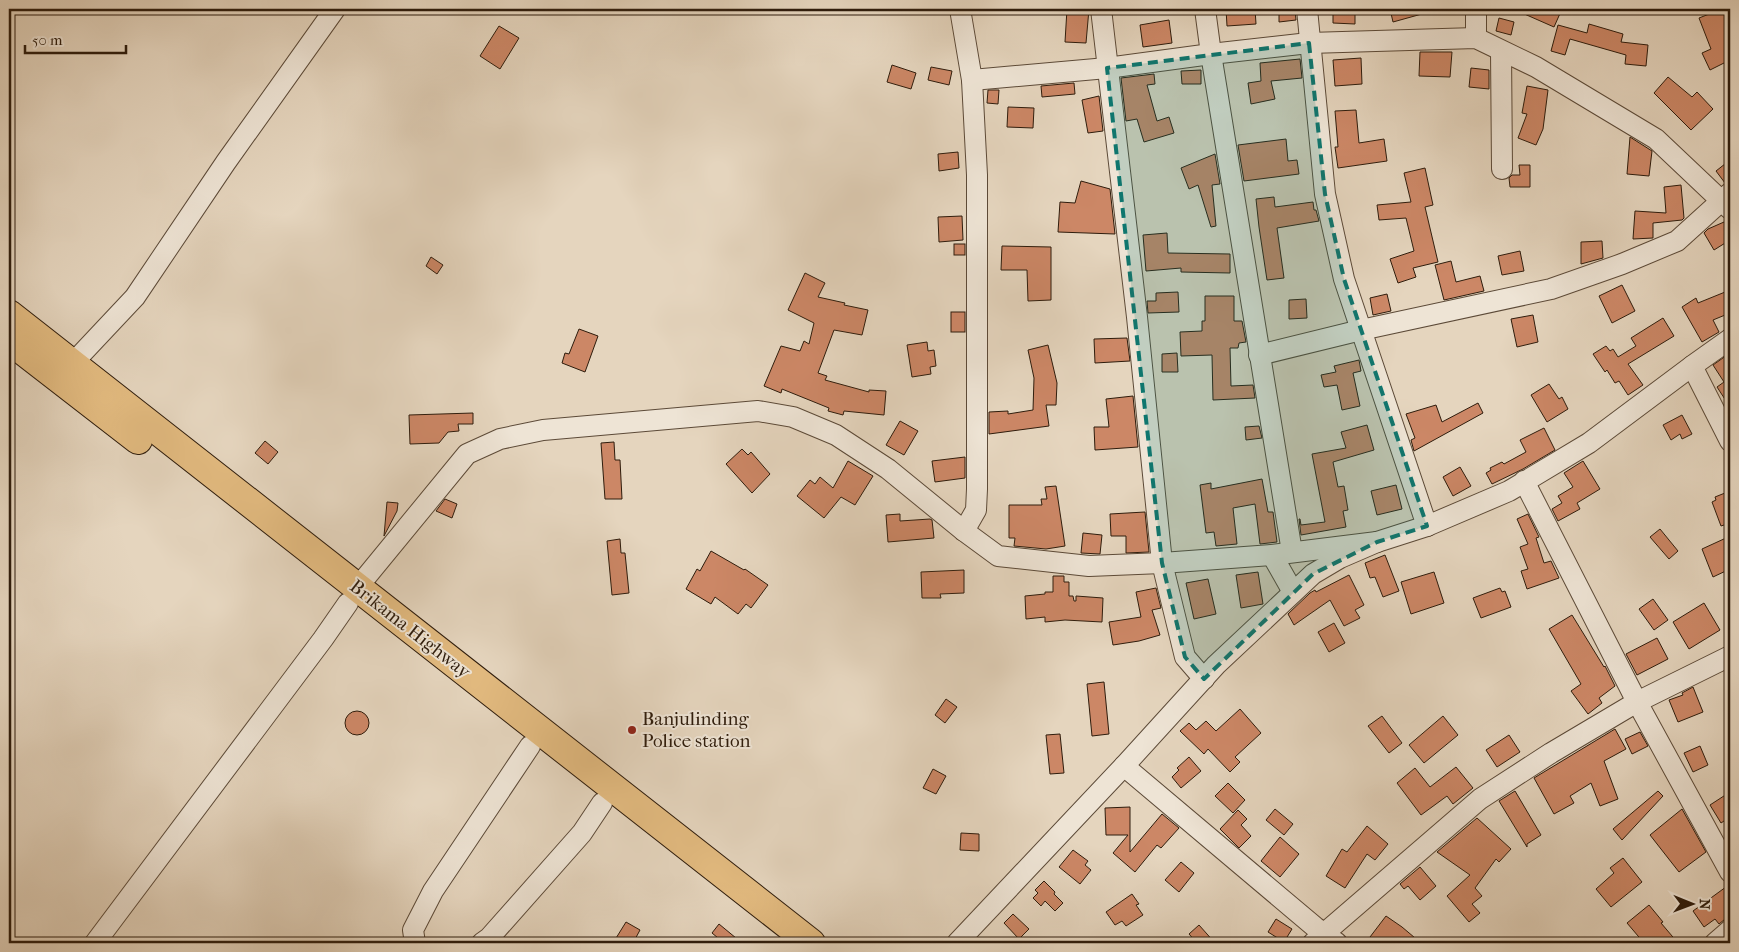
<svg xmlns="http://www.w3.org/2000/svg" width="1739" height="952" font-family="'IM FELL French Canon',serif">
<rect width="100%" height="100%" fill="#e5d5be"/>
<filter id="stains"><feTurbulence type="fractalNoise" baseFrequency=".004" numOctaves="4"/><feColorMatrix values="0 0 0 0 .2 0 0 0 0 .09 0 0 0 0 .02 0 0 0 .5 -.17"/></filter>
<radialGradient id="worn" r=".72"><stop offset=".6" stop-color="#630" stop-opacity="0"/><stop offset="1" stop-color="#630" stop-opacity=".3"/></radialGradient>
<!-- building -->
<g fill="#cc8766" stroke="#2e1c0c">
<polygon points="1067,9 1089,9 1086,43 1065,42"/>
<polygon points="1226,9 1255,9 1256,24 1227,26"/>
<polygon points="1279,9 1295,9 1296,20 1279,22"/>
<polygon points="1333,9 1355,10 1355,24 1333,23"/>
<polygon points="1390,9 1429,9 1429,12 1393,22"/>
<polygon points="1513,9 1562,9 1554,27"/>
<polygon points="1722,9 1730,9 1730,60 1710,70 1702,53 1711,49 1699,18"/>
<polygon points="1499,18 1514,22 1511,35 1496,31"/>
<polygon points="1169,20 1172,43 1143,47 1140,25"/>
<polygon points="1589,24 1623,34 1621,42 1648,45 1646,66 1625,64 1626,55 1570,39 1565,55 1551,51 1558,25 1587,33"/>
<polygon points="499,26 519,38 500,69 480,56"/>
<polygon points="1420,52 1452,52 1450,77 1419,76"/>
<polygon points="1361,58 1362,84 1335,86 1333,60"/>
<polygon points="1300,59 1302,78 1271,81 1275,99 1251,104 1248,83 1261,81 1260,63"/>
<polygon points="892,65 916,73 911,89 887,82"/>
<polygon points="931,67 952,71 949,85 928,80"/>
<polygon points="1471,68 1489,70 1489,89 1469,87"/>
<polygon points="1201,70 1201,84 1182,84 1181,71"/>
<polygon points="1154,74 1155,84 1147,85 1157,121 1169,117 1174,133 1144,142 1137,119 1126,121 1121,78"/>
<polygon points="1668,77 1692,97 1697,92 1713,109 1691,130 1654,93"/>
<polygon points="1074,83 1075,94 1042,97 1041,86"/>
<polygon points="1527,86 1548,90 1543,129 1536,145 1518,138 1527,114 1522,113"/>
<polygon points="988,90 999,90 998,104 987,103"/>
<polygon points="1099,96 1103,131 1088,133 1082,100"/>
<polygon points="1008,107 1034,108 1033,128 1007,127"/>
<polygon points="1356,110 1359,143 1384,139 1387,161 1338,168 1335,147 1338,147 1335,111"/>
<polygon points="1630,137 1652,151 1649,176 1627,174"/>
<polygon points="1286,139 1288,161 1297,160 1299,174 1244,181 1238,145"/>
<polygon points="958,152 959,168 939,171 938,154"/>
<polygon points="1215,154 1220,184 1212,185 1216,226 1211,227 1198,185 1189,189 1181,168"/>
<polygon points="1730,160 1730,181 1725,183 1716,171"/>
<polygon points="1519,165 1530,165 1530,187 1510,187 1509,178 1512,175 1520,175"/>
<polygon points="1425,168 1433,205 1425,207 1438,262 1413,268 1416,277 1398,283 1390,259 1414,251 1406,218 1379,220 1377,205 1411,202 1404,173"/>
<polygon points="1081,181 1110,189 1115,234 1058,232 1060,202 1075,203"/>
<polygon points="1681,185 1684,218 1682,220 1653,223 1653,238 1633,239 1635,211 1666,213 1664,187"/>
<polygon points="1274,197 1275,207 1313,202 1314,210 1316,210 1319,221 1277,228 1284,278 1267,280 1259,227 1256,199"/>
<polygon points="962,216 963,240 939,242 938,217"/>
<polygon points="1724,222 1730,232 1730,240 1714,250 1704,233 1708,229"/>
<polygon points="1167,233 1168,253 1230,254 1230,273 1181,272 1181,268 1146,271 1143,235"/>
<polygon points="1602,241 1603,258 1581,264 1581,242"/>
<rect x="954" y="244" width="11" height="11"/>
<polygon points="1002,246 1051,247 1051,300 1028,301 1027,270 1001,270"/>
<polygon points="1520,251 1524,271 1502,275 1498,256"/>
<polygon points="431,257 443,265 437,274 426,266"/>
<polygon points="1451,261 1456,282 1480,276 1484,291 1444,300 1435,265"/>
<polygon points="805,273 825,283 818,297 845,303 844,305 868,310 862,335 834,330 818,373 827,376 825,380 869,392 869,390 886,391 884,415 844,411 843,415 828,411 829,408 782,389 781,393 764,386 781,346 800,351 804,341 809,344 814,323 788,310"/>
<polygon points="1622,285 1635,311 1612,323 1599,296"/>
<polygon points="1730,290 1730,313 1713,320 1719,332 1702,342 1682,307 1696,298 1698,303"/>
<polygon points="1178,292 1179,312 1148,313 1147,301 1156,301 1156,293"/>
<polygon points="1387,294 1391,311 1373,315 1370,298"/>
<polygon points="1205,296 1234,296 1234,321 1242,321 1246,342 1239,343 1238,348 1230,348 1231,386 1253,385 1255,398 1213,400 1212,355 1181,356 1180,332 1202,331 1202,321 1205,321"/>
<polygon points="1306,299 1307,318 1289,319 1289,300"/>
<rect x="951" y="312" width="14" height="20"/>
<polygon points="1533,315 1538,342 1517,347 1511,319"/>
<polygon points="1663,318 1674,336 1628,364 1643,385 1628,395 1619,381 1615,383 1607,370 1605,372 1593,354 1606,346 1610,351 1613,349 1618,357 1636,346 1631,338"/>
<polygon points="579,329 598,336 585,372 562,363 565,353 569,354"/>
<polygon points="1127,338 1130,361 1095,363 1094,339"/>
<polygon points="927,342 928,351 934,350 936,366 930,367 931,374 912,377 907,345"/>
<polygon points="1048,345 1057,383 1056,405 1046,405 1049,426 989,434 989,412 1008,411 1008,414 1033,410 1034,378 1028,350"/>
<polygon points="1177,353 1178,372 1162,372 1162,354"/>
<polygon points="1730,353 1730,407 1717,387 1724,382 1713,365"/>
<polygon points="1359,360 1361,371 1353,373 1360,406 1342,410 1337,385 1324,387 1321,375 1336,372 1334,366"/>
<polygon points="1549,384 1559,399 1562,397 1568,409 1547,422 1531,395"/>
<polygon points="1133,396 1138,447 1095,450 1094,427 1109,427 1106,399"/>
<polygon points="1478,403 1483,413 1414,451 1411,440 1415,438 1406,414 1436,405 1442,422"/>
<polygon points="473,413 473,424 458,424 459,431 448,432 439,443 410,444 409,415"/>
<polygon points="1682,415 1692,434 1682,439 1680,434 1671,440 1663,425"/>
<polygon points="900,421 918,431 904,455 886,445"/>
<polygon points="1367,425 1374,450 1333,462 1338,487 1344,486 1348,510 1343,511 1346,527 1301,535 1299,519 1300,519 1301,525 1325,522 1312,454 1346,448 1341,432"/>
<polygon points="1259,426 1262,438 1246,440 1245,427"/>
<polygon points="1544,428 1555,450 1523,469 1492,484 1486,473 1491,470 1490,468 1502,462 1504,464 1526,452 1520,440"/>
<polygon points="265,441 278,452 268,464 255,453"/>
<polygon points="614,442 615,460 620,460 622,499 605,499 601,443"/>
<polygon points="742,449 748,455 751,452 770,474 752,493 726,464"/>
<polygon points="965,457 965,478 935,482 932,461"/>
<polygon points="848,461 873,476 855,505 841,497 824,518 797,496 810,480 815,484 820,477 833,488"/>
<polygon points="1583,461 1600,489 1577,503 1580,509 1558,521 1552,509 1562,503 1558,496 1573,487 1564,473"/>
<polygon points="1460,467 1471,486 1453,496 1443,477"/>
<polygon points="1262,479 1268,512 1273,512 1277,542 1260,544 1255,504 1233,508 1237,544 1216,546 1214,532 1206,533 1200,485 1211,483 1211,489"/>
<polygon points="1396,485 1402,509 1377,515 1371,491"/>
<polygon points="1056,486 1065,546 1046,549 1014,546 1015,538 1009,538 1009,505 1042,505 1041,499 1047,499 1045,487"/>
<polygon points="1725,493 1730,507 1730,523 1721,526 1712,502 1716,500 1715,497"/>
<polygon points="445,499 457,504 452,518 436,511"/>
<polygon points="387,502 398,503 397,511 384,536"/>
<polygon points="1145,512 1149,552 1126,553 1126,536 1111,536 1110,514"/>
<polygon points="900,514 900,521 930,519 932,520 934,538 888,542 886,515"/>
<polygon points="1528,514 1539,537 1536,538 1544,563 1551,561 1559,578 1527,589 1521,571 1528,569 1520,547 1528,544 1517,519"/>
<polygon points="1660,529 1678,551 1669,559 1650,537"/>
<polygon points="1083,533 1102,535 1100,554 1081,553"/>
<polygon points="1726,538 1730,548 1730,569 1713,577 1702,549"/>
<polygon points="620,539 621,553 625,553 629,593 612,595 607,541"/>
<polygon points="711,551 744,570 745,569 768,585 751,608 746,604 738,614 715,597 711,604 686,589 697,569 700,571"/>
<polygon points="1385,555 1399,591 1383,597 1375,577 1370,578 1365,563"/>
<polygon points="964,570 964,593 940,594 941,598 922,598 921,572"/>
<polygon points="1258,572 1263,604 1241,608 1236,575"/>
<polygon points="1434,572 1444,603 1411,614 1401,582"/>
<polygon points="1349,575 1364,605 1355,610 1360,618 1344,626 1330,600 1294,625 1288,614 1310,593 1315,590 1316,592"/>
<polygon points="1053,576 1064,576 1064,582 1069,582 1069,596 1073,596 1074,601 1076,601 1076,596 1103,598 1102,622 1065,620 1045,622 1045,617 1026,619 1025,596 1045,594 1045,592 1053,592"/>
<polygon points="1208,579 1216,614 1194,619 1186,583"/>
<polygon points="1156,588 1161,608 1152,610 1160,635 1139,641 1113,645 1109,622 1141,617 1136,592"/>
<polygon points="1500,588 1502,592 1505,591 1511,607 1481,618 1473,598"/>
<polygon points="1653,599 1668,620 1654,630 1639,609"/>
<polygon points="1704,603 1720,630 1689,649 1673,622"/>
<polygon points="1572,615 1604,667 1605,666 1615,686 1599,698 1602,703 1588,714 1571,691 1581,684 1549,629"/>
<polygon points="1334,623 1345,643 1329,652 1318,632"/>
<polygon points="1657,638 1668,659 1637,675 1626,654"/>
<polygon points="1104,682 1109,734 1092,736 1087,684"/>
<polygon points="1693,687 1703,712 1678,722 1669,700 1683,695 1682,693"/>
<polygon points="946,699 957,707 945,723 935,715"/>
<polygon points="1240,709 1261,733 1235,757 1240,762 1230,772 1208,749 1204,754 1180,731 1189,723 1196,730 1206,721 1216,731"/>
<circle cx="357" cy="723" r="12"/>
<polygon points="1382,716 1402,743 1389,753 1368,726"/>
<polygon points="1443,716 1458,735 1424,763 1409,745"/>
<polygon points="1615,729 1626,749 1604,761 1618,799 1600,806 1591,783 1570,796 1574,803 1554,814 1534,778"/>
<polygon points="1640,732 1648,746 1632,754 1625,739"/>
<polygon points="1060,734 1064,773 1050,774 1046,735"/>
<polygon points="1509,735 1520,752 1497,767 1486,750"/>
<polygon points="1700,746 1708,765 1693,772 1684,753"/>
<polygon points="1189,757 1201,771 1181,788 1172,777 1179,770 1177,768"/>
<polygon points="1456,767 1473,788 1453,804 1447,796 1421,815 1397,783 1415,768 1430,787"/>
<polygon points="933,769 946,776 936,794 923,788"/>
<polygon points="1228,783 1245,800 1233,813 1215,796"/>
<polygon points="1515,791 1541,835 1527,844 1527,847 1499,801"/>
<polygon points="1658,791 1663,796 1622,840 1613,829"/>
<polygon points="1730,792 1730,817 1721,823 1710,805"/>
<polygon points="1130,807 1130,852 1162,814 1179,828 1161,848 1157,845 1135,872 1113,853 1128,835 1106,835 1105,808"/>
<polygon points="1275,809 1293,824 1284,835 1266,820"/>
<polygon points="1682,809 1706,852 1679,872 1650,835"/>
<polygon points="1238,810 1247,819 1241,825 1251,836 1239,848 1220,829"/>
<polygon points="1477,818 1511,849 1499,862 1496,859 1475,888 1482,896 1472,904 1480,913 1469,922 1447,896 1470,875 1437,852"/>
<polygon points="1367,826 1388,844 1375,860 1367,854 1345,888 1326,876 1342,849 1347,852"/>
<polygon points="961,833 979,834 979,851 960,850"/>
<polygon points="1280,837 1299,854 1280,877 1261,861"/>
<polygon points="1073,850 1088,861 1085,865 1091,870 1080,884 1059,867"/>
<polygon points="1623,858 1642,882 1611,907 1596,889 1614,873 1610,868"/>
<polygon points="1181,862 1194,873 1179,892 1165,880"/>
<polygon points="1420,867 1436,886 1420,900 1408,886 1404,889 1400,884"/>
<polygon points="1044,881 1055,892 1054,894 1063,903 1055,911 1045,901 1041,906 1033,898 1038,893 1035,890"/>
<polygon points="1730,884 1730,915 1719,924 1715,919 1704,927 1693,911"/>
<polygon points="1132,894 1139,904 1136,905 1143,915 1126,926 1122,921 1115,925 1106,912"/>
<polygon points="1649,905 1663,922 1661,923 1678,943 1644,943 1627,923"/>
<polygon points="1013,914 1029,929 1019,939 1004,923"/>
<polygon points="1386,916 1402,927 1421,943 1378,943 1370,937"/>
<polygon points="1276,919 1292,929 1284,942 1268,932"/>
<polygon points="626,922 640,930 633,943 613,943"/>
<polygon points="719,924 742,943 724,943 712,933"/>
<polygon points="1199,925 1215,943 1197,943 1189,934"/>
</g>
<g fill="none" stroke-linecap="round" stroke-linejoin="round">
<defs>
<g id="minor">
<polyline points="960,9 972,80 977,175 977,489 976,510 964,531"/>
<polyline points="1101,9 1137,317 1162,563 1185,657 1204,679"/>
<polyline points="1205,9 1211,54 1292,552"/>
<polyline points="1307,9 1325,194 1344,279 1427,526"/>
<polyline points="1476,38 1476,9"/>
<polyline points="1501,51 1502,169"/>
<polyline points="972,80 1107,68 1211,54 1309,43 1476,38 1536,67 1656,139 1730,209"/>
<polyline points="1259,355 1361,330 1551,289 1622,264 1677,241 1730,193"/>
<polyline points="72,364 135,297 226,162 335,9"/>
<polyline points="1692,366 1730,441"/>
<polyline points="1524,481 1637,702 1730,872"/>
<polyline points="1272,555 1293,592"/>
<polyline points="357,588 467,454 500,439 543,430 758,411 793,417 836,435 888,469 964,531 998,556 1089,566 1162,563 1272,555 1377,542"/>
<polyline points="1124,766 1315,927 1337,943"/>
<polyline points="95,943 323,639 348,603"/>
<polyline points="415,943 413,930 433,891 530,746"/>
<polyline points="482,943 489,938 582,833 602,803"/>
<polyline points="957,943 1124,766 1216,665 1313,574 1340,558 1377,542 1427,526 1509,491 1589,443 1692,366 1730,339"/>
<polyline points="1313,943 1480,799 1551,753 1637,702 1730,656"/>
<polyline points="1715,943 1730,930"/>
</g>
<g id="highway">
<polyline points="9,314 811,943"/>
<polyline points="9,340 138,440"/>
</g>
</defs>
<!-- minor casing -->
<use href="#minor" stroke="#5c4a38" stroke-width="22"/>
<!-- highway casing -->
<use href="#highway" stroke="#2e1c0c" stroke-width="30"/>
<!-- minor -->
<use href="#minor" stroke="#eee4d5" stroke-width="20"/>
<!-- highway -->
<use href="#highway" stroke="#e2ba7f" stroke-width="28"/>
</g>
<!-- marked area -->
<path fill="#0f766e" fill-opacity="0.2" stroke="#0f766e" stroke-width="4" stroke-dasharray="10 6" stroke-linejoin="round" d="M1309 43 1325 194 1344 279 1427 526 1377 542 1313 574 1204 679 1185 657 1162 563 1107 68Z"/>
<!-- markers -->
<circle fill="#8f2418" stroke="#eee4d5" stroke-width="2" cx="632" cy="730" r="5"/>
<g text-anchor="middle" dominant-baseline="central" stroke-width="4" stroke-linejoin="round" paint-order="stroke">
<!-- street labels -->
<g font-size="19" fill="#2e1c0c" stroke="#eee4d5">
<text transform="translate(410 629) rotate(38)">Brikama Highway</text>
</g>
<!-- poi labels -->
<g font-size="19" fill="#2e1c0c" stroke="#eee4d5" text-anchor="start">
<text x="642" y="719">Banjulinding<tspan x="642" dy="22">Police station</tspan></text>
</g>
</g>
<!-- margin -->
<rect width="1739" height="952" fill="none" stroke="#e5d5be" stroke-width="30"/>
<rect x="10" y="10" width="1719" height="932" fill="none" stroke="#2e1c0c" stroke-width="2.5"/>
<rect x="15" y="15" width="1709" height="922" fill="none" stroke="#2e1c0c"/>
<!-- north arrow -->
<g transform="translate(1692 904) rotate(91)" stroke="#eee4d5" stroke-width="4" paint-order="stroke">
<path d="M0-4L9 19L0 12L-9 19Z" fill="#2e1c0c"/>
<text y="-8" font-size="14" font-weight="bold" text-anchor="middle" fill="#2e1c0c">N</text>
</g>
<!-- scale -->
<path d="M25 45v8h101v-8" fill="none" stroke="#2e1c0c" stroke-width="2.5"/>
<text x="32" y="45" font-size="15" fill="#2e1c0c" stroke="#eee4d5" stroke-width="4" paint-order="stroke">50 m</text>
<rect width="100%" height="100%" filter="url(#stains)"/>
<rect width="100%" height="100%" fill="url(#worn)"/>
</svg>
